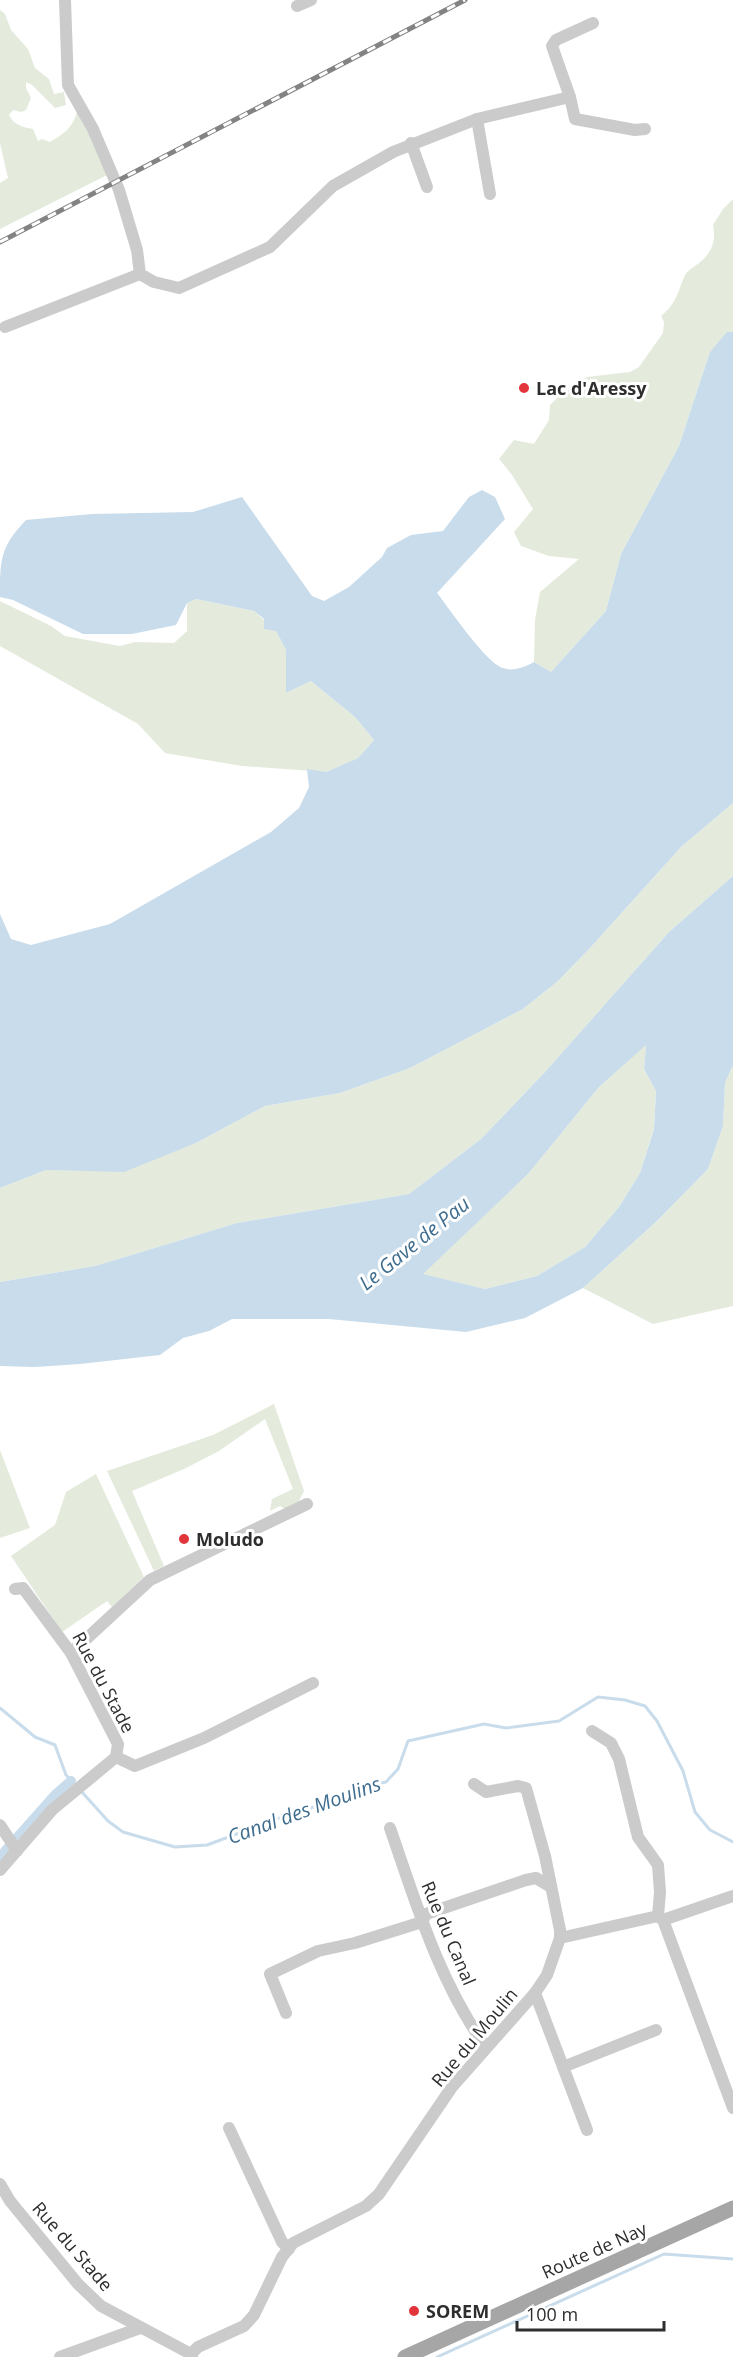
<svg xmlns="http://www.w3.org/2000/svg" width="733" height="2357" font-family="'Open Sans',sans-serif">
<rect width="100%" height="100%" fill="#fff"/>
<!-- green -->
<g fill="#e4ebdc">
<path d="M0 10 5 14 11 30 28 49 35 68 49 79 54 94 64 92 66 105 55 108 32 85 26 82V88L31 98 26 110 21 112 13 110 9 115C14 125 22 127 33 129L38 141 42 139 50 142C64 134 73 127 77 112L81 113 107 175 0 229V183L8 178 0 143Z"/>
<path d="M733 199V332L727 333 710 352 679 446 621 554 606 611 551 672 534 662 535 620 540 592 579 559 549 556 521 546 514 532 533 509 512 475 499 459 514 440 534 444 549 420 550 405 559 396 587 377 630 372 639 367 663 333 664 322 661 316C677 303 677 293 685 275 687 271 691 269 695 266 710 256 717 243 713 225L723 209Z"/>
<polygon points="196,599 254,611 276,631 286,650 286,693 311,681 355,717 374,740 358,758 326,772 242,766 165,753 138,724 0,646 0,601 51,626 65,636 120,646 135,642 174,643 187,631 187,603"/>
<polygon points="733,803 733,876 669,932 545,1072 481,1139 409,1194 237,1223 95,1266 0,1282 0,1188 46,1170 124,1171 196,1143 265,1106 340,1093 410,1068 523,1009 558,981 590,948 681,847"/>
<polygon points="646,1044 644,1069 656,1091 654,1128 640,1173 619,1207 585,1247 537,1276 485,1289 422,1274 528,1174 599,1087"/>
<polygon points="733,1065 733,1306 653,1324 583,1288 658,1220 708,1169 723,1126 725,1083"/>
<polygon points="274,1404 304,1491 298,1503 285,1509 280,1506 270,1511 272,1499 293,1489 265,1419 219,1451 184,1469 132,1491 164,1566 154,1571 107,1471 213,1435"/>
<polygon points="0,1450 30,1528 0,1538"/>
<polygon points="96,1474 144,1577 112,1607 107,1601 62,1632 11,1556 55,1525 66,1492"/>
</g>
<!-- water -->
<g fill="#c8dceb" fill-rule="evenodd">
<path d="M727 332H733V803L681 847 590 948 558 981 523 1009 410 1068 340 1093 265 1106 196 1143 124 1172 46 1170 0 1188V914L11 939 31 945 110 924 271 832 299 808 309 787 307 769 326 772 358 758 374 740 355 717 311 681 286 693V650L276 631 264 629V619L254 611 196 599 187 603 176 625 132 634H83L13 600 0 597C0 560 0 547 26 520L92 514 193 512 242 497 312 596 324 601 349 587 382 557 387 548 411 535 443 531 469 497 482 490 495 497 505 519 437 593C449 608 486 663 503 668 513 672 525 667 534 662L551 672 606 611 621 554 679 446 710 352Z"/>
<path d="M733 876V1065L725 1083 723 1126 708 1169 658 1220 583 1288 525 1318 466 1332 329 1319H232L209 1331 183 1338 160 1355 80 1364 35 1367 0 1366V1282L95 1266 237 1223 409 1194 481 1139 545 1072 669 932ZM646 1045 644 1069 656 1091 654 1129 640 1173 619 1207 585 1247 537 1276 485 1289 423 1274 528 1174 599 1087Z"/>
</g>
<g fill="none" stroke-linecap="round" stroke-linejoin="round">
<!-- stream -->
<g stroke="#c8dceb" stroke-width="3">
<polyline points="0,1708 35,1737 55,1745 66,1775 76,1786"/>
<polyline points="81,1791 108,1821 123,1832 175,1847 207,1845 285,1816 303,1812 350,1789 386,1782 398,1769 408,1741 484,1724 506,1728 559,1721 598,1697 625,1700 645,1706 657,1721 683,1771 695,1812 710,1830 733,1842"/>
<polyline points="437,2357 664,2254 733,2259"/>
</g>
<!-- canal -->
<polyline stroke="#c8dceb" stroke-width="10" points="0,1857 55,1795 71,1781"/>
<!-- minor -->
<g stroke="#cbcbcb" stroke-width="12">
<polyline points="65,0 68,85 93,129 119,190 137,250 140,274 154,282 179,288 270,247 333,186 393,152 477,119 570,97 575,119 635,130 645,129"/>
<polyline points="297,6 311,0"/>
<polyline points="570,97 552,46 556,40 593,23"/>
<polyline points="477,119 490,194"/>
<polyline points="411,143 427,187"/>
<polyline points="5,327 140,274"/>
<polyline points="71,1653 150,1580 307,1504"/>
<polyline points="116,1757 135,1766 204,1738 313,1683"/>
<polyline points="474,1784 486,1792 518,1786 526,1788 545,1856 560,1930 560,1938"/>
<polyline points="0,1825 17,1851"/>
<path d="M390 1828C416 1903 439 1982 486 2047"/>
<polyline points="0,1870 52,1810 116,1757 118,1744 71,1653 23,1588 15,1589"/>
<polyline points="658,1916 663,1920 733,2108"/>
<polyline points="663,1920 733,1896"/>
<polyline points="535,1993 587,2130"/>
<polyline points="286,2013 270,1974 318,1951 355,1943 422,1922 426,1914 526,1880 536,1878 551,1887"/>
<polyline points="563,2067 656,2030"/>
<polyline points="229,2128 282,2242 289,2249"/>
<polyline points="0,2184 10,2201 78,2284 101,2306 191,2354 192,2357"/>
<polyline points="191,2354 198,2347 244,2326 254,2315 282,2257 293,2243 366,2206 379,2194 452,2087 535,1993 547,1975 560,1938 658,1916 660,1892 658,1865 638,1837 619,1759 611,1743 592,1731"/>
<polyline points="60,2357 140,2328"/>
</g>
<!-- major -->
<polyline stroke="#a6a6a6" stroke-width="15" points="405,2357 733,2208"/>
<defs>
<polyline id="rail" points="0,242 465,0"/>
</defs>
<!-- rail casing -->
<use href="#rail" stroke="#838383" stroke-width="5"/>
<!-- rail -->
<use href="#rail" stroke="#fff" stroke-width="3" stroke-dasharray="9" stroke-linecap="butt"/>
</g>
<!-- markers -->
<g fill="#e2343b" stroke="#fff" stroke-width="2">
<circle cx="524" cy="388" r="6"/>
<circle cx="184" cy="1539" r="6"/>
<circle cx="414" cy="2311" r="6"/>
</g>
<g text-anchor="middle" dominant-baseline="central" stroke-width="6" stroke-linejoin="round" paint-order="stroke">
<!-- poi labels -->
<g font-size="18" font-weight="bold" fill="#2e2e2e" stroke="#fff" text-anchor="start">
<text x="536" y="388">Lac d'Aressy</text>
<text x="196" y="1539">Moludo</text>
<text x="426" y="2311">SOREM</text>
</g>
<!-- street labels -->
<g font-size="18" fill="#2e2e2e" stroke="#fff">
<text transform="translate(104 1682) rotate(62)">Rue du Stade</text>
<text transform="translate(449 1933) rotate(67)">Rue du Canal</text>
<text transform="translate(474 2037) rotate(-50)">Rue du Moulin</text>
<text transform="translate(73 2246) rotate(49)">Rue du Stade</text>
<text transform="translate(594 2250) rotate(-24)">Route de Nay</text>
</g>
<!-- water labels -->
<g font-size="20" font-style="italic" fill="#3e6d8f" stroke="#fff">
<text transform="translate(414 1243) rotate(-39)">Le Gave de Pau</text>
<text transform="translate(304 1810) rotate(-20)">Canal des Moulins</text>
</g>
</g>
<!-- scale -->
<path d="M517 2321v9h147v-9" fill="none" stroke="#2e2e2e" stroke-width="3"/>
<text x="526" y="2321" font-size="18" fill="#2e2e2e" stroke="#ffffff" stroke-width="4.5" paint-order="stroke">100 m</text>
</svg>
